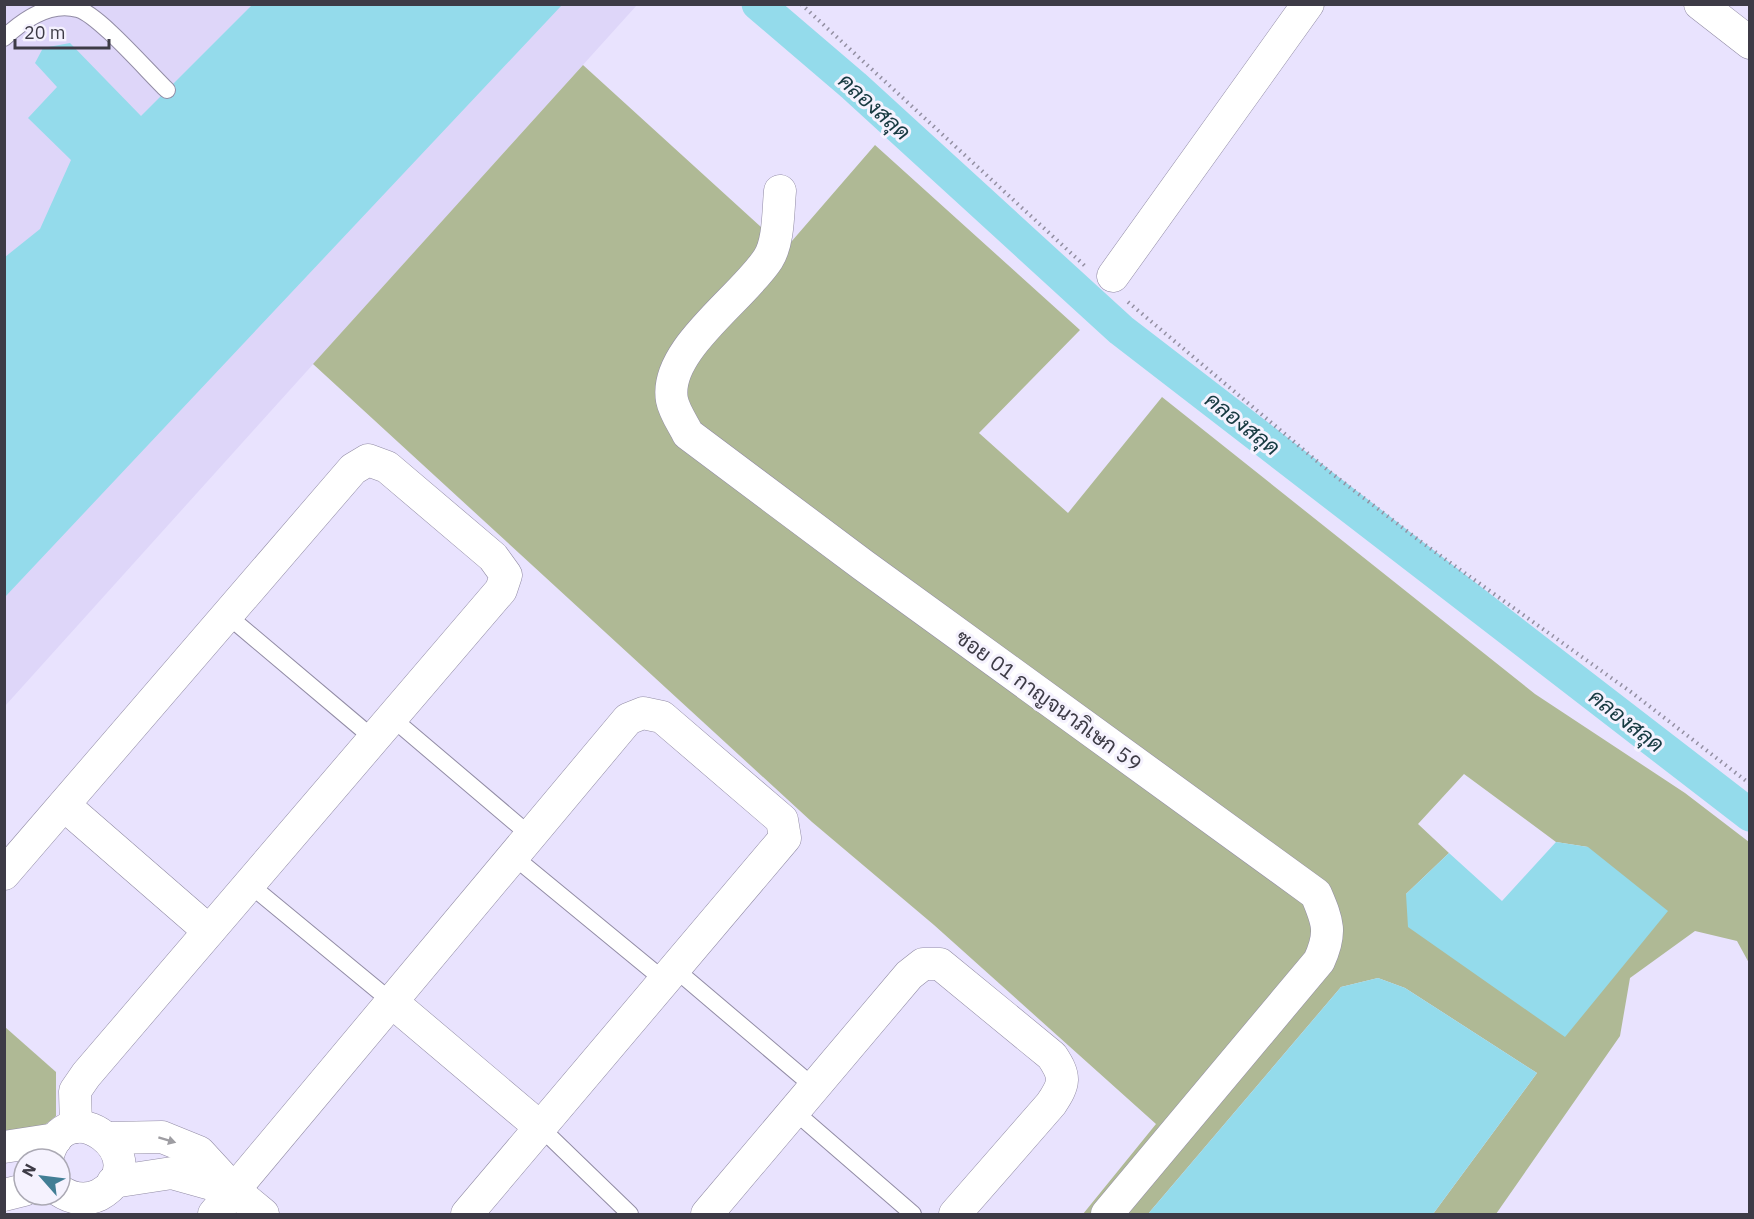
<svg xmlns="http://www.w3.org/2000/svg" width="1754" height="1219" font-family="'IBM Plex Sans',Sarabun,sans-serif">
<rect width="100%" height="100%" fill="#e9e3fe"/>
<!-- built -->
<polygon fill="#ded6f9" points="5,5 637,5 5,706"/>
<!-- green -->
<g fill="#afb995" fill-rule="evenodd">
<path d="M583 65 785 249 875 145 1080 330 979 433 1068 513 1162 397 1535 694 1685 793 1749 842V963L1737 941 1695 931 1630 978 1620 1036 1496 1214H1433L1537 1073 1405 988 1378 978 1341 987 1148 1214H1083L1156 1124 934 925 812 822 313 364ZM1464 774 1556 842 1588 847 1584 1010 1565 1036 1406 894 1449 853 1418 824Z"/>
<polygon points="5,1027 56,1072 56,1116 41,1128 5,1134"/>
</g>
<!-- water -->
<g fill="#94dbeb">
<polygon points="252,5 562,5 5,597 5,257 40,229 71,160 28,118 57,87 35,63 43,48 70,43 141,116"/>
<polygon points="1556,842 1588,847 1668,911 1565,1037 1408,927 1406,894 1449,853 1502,901"/>
<polygon points="1378,978 1405,988 1537,1073 1433,1214 1148,1214 1341,987"/>
</g>
<g fill="none" stroke-linecap="round" stroke-linejoin="round">
<!-- canal -->
<polyline stroke="#94dbeb" stroke-width="33" points="758,4 854,86 1121,330 1750,815"/>
<defs>
<g id="lane">
<path d="M4 38C23 20 50 1 78 9 99 15 149 73 167 90"/>
<polyline points="227,615 374,739"/>
<polyline points="392,718 531,836"/>
<polyline points="513,856 665,981"/>
<polyline points="249,884 392,1002"/>
<polyline points="675,969 814,1087"/>
<polyline points="794,1111 913,1214"/>
<polyline points="541,1128 630,1214"/>
</g>
<g id="street">
<polyline points="1700,4 1750,43"/>
<path d="M780 191C778 211 779 242 768 259 742 299 663 351 672 400 674 411 683 424 688 434L863 565 1316 894C1328 922 1332 933 1319 961L1107 1214"/>
<polyline points="1113,276 1308,4"/>
<polyline points="64,805 209,931"/>
<polyline points="4,874 353,469 368,460 387,467 493,557 506,575 501,590 86,1075 75,1091 76,1127"/>
<polyline points="392,1002 541,1128"/>
<polyline points="109,1138 162,1137 199,1152 234,1190 263,1214"/>
<polyline points="4,1147 56,1139"/>
<path d="M47 1159C65 1083 161 1161 99 1195 86 1201 72 1199 60 1191"/>
<polyline points="113,1182 172,1173 233,1190"/>
<polyline points="4,1195 24,1190"/>
<polyline points="214,1214 628,719 643,713 662,717 782,820 785,838 467,1214"/>
<path d="M707 1214 909 975 923 964H940L1052 1056C1066 1077 1065 1083 1051 1104L955 1214"/>
</g>
</defs>
<!-- lane casing -->
<use href="#lane" stroke="#928ca5" stroke-width="18"/>
<!-- street casing -->
<use href="#street" stroke="#928ca5" stroke-width="33"/>
<!-- path -->
<g stroke="#938fa2" stroke-width="4" stroke-dasharray="1.5 4.5" stroke-linecap="butt">
<polyline points="801,4 1085,266"/>
<polyline points="1128,302 1330,472 1420,541 1631,692 1750,784"/>
</g>
<!-- lane -->
<use href="#lane" stroke="#fff" stroke-width="16"/>
<!-- street -->
<use href="#street" stroke="#fff" stroke-width="32"/>
</g>
<!-- one-way arrows -->
<defs><path id="oneway-solid" d="M-6-.8H1V-3.2L6.5 0L1 3.2V.8H-6Z" transform="scale(1.5)"/></defs>
<use fill="#9e9da2" href="#oneway-solid" transform="translate(167 1140) rotate(17)"/>
<g text-anchor="middle" dominant-baseline="central" stroke-width="6" stroke-linejoin="round" paint-order="stroke">
<!-- street labels -->
<g font-size="21" fill="#3d3b46" stroke="#f5f2fe">
<text transform="translate(1049 700) rotate(36)">ซอย 01 กาญจนาภิเษก 59</text>
</g>
<!-- water labels -->
<g font-size="22" font-style="italic" fill="#173a41" stroke="#f5f2fe">
<text transform="translate(875 106) rotate(42)">คลองสลุด</text>
<text transform="translate(1243 423) rotate(38)">คลองสลุด</text>
<text transform="translate(1627 720) rotate(38)">คลองสลุด</text>
</g>
</g>
<!-- border -->
<rect width="1754" height="1219" fill="none" stroke="#3d3b46" stroke-width="12"/>
<!-- north arrow -->
<g transform="translate(42 1177) rotate(298)"><circle r="28" fill="#f5f2fe" stroke="#aba9b4" stroke-width="1.5"/>
<path d="M0-4.5L10 22L0 15L-10 22Z" fill="#427e95"/>
<text y="-9" font-size="16" font-weight="bold" text-anchor="middle" fill="#3d3b46">N</text>
</g>
<!-- scale -->
<path d="M15 39v9h94v-9" fill="none" stroke="#3d3b46" stroke-width="3"/>
<text x="24" y="39" font-size="18" fill="#3d3b46" stroke="#f5f2fe" stroke-width="4.5" paint-order="stroke">20 m</text>
</svg>
